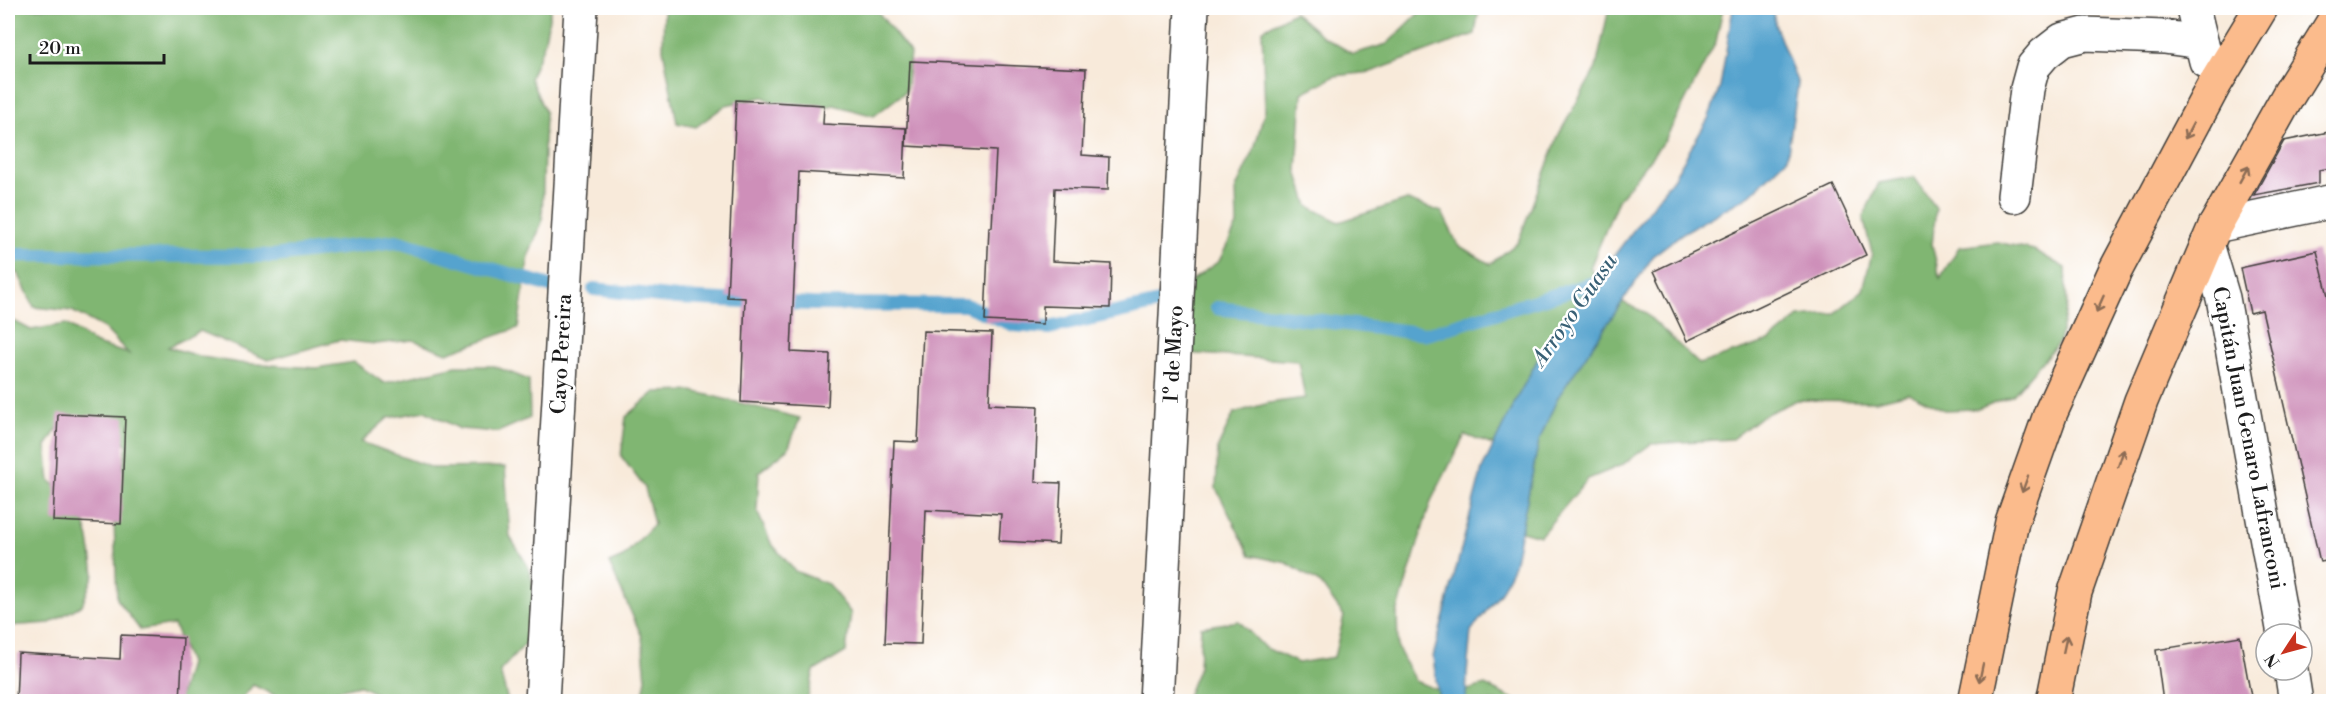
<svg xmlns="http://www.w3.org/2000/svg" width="2341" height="709" font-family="'Libre Bodoni',serif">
<rect width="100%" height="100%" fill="#fff"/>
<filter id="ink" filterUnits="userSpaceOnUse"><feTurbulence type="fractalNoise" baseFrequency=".0167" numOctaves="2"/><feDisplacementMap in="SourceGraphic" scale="12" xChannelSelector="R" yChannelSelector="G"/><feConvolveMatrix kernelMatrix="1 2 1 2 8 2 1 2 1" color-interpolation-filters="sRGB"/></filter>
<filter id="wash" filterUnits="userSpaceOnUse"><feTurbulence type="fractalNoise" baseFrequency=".008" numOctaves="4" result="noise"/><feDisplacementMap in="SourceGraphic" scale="24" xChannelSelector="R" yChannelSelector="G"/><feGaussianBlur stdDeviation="1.35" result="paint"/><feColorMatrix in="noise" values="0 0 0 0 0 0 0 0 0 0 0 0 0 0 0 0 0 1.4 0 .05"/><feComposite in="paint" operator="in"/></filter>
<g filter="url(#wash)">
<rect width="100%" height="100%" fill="#f8eada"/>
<!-- forest -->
<g fill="#80b672" stroke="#4e6947" stroke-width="1.5">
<polygon points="8,8 551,8 544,44 530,78 545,112 542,222 529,255 518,328 447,353 413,340 376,344 339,340 268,360 200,331 168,347 202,357 240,363 316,368 354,362 384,383 456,366 494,366 529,380 530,418 498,432 460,429 425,411 388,418 361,442 433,468 505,467 510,537 528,566 540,606 525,644 500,671 508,701 391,701 359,685 292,701 286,701 253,685 240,701 181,701 179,699 189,663 174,625 140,630 117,599 114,521 127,445 103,418 66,415 46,446 50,481 79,503 89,539 94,574 82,605 50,623 8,626 8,318 31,330 66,324 96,344 129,354 104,328 72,311 34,307 18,273 8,272"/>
<polygon points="664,8 875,8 910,53 906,91 874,116 834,105 796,113 763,97 726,105 696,127 677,123 663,49"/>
<polygon points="1424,8 1479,8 1475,34 1371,72 1335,76 1302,93 1297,171 1308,206 1339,222 1407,200 1442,212 1458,245 1490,264 1518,242 1559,134 1596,68 1609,8 1723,8 1716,42 1666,138 1618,200 1590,268 1611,297 1644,312 1699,364 1769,341 1799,317 1834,314 1863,290 1872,253 1863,217 1879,183 1914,177 1936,208 1932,245 1940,278 1959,247 1997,242 2034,250 2065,268 2067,305 2059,342 2013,395 1978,409 1944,410 1909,393 1876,401 1797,400 1762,416 1732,439 1651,444 1622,465 1588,479 1540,536 1502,526 1501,448 1465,435 1431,501 1397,613 1398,648 1415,681 1450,695 1485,685 1519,702 1185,701 1199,667 1201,627 1239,621 1264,647 1298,663 1334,657 1344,616 1321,584 1287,563 1250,555 1216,488 1218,447 1234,413 1269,403 1305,398 1298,361 1184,353 1187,284 1219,261 1237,225 1236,188 1254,150 1265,110 1262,30 1294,12 1322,36 1353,54 1387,44"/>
<polygon points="692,391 800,418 788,449 759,472 757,511 771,543 795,571 828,584 851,613 846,652 814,671 807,701 642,701 646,679 642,637 609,563 623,557 654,524 645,488 621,456 626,417 655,392"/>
</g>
<!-- water -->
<polygon fill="#54a3ce" stroke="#386075" stroke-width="1.5" points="1733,8 1772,8 1776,27 1798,84 1787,159 1750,195 1683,233 1654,255 1558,397 1539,441 1514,565 1501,592 1471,631 1467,673 1466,701 1439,701 1433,657 1482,469 1514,403 1545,346 1674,177 1708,119 1720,87"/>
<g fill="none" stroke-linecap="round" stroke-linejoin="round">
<!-- stream -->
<g stroke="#54a3ce" stroke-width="14">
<polyline points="8,255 274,256 396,241 557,288"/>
<polyline points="594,289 678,298 812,304 966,305 1014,325 1049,328 1163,302"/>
<polyline points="1217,308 1427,334 1611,278"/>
</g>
</g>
<g id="blocks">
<!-- building -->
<g fill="#ce8fb9">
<polygon points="910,61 1086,69 1082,155 1109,157 1108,190 1055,188 1052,261 1111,264 1110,308 1043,306 1043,324 985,321 989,227 992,227 996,151 906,146"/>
<polygon points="736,100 824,105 823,124 906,128 904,178 799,172 791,352 830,354 828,407 741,402 745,298 727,297"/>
<polygon points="2334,131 2334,168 2319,170 2319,183 2254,195 2284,141"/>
<polygon points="1833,185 1866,255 1687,341 1654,271"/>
<polygon points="2317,251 2334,320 2334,560 2320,562 2262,310 2250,313 2240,268"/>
<polygon points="923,331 992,333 989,404 1038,406 1035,482 1061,483 1058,544 999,541 1001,514 926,510 921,644 885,643 894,441 918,442"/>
<polygon points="58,414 125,417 121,524 53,521"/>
<polygon points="121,635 183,638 180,702 16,702 18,653 120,659"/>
<polygon points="2240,636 2252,702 2163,702 2156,650"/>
</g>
</g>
</g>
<g filter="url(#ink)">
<use href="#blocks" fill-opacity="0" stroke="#3d3b38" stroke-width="1.5"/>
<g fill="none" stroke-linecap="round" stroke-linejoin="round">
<defs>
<g id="minor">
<polyline points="2193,8 2206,61"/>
<polyline points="2014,196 2027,89 2033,67 2044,54 2062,40 2085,34 2164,37 2201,42"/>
<polyline points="2215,226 2334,201"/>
<polyline points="2207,244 2223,298 2284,634"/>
<polyline points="2291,670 2296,702"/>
<polyline points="542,702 581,8"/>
<polyline points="1156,702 1192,8"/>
</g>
<g id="highway">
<polyline points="1975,702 2012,522 2051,412 2115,271 2213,87 2261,8"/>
<polyline points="2053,702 2075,592 2141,401 2215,226 2289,94 2334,21"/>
</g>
</defs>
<!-- minor casing -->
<use href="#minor" stroke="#3d3b38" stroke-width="36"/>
<!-- highway casing -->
<use href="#highway" stroke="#3d3b38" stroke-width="36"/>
<!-- minor -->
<use href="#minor" stroke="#fff" stroke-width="33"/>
<!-- highway -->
<use href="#highway" stroke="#fbbb8c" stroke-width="33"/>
</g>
<!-- one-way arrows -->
<defs><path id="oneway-shaft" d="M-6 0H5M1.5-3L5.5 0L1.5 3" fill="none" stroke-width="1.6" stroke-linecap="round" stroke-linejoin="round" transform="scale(1.5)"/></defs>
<g stroke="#8c6c54">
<use href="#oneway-shaft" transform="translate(2189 131) rotate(118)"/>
<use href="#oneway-shaft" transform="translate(2244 174) rotate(-61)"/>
<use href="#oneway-shaft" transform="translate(2100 304) rotate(114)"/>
<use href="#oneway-shaft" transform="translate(2121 458) rotate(-71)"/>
<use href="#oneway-shaft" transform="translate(2025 484) rotate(110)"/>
<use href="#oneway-shaft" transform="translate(2065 644) rotate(-78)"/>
<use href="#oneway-shaft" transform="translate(1981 673) rotate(102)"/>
</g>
</g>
<g text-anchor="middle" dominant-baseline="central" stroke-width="5" stroke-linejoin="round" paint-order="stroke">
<!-- street labels -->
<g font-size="21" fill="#1c1c1c" stroke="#fff">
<text transform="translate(562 354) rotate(-87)">Cayo Pereira</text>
<text transform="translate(1174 354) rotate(-87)">1º de Mayo</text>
<text transform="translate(2248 438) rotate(79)">Capitán Juan Genaro Lafranconi</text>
</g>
<!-- water labels -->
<g font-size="22" font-style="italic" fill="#386075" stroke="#fff">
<text transform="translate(1575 310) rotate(-55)">Arroyo Guasu</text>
</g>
</g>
<!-- margin -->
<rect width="2341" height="709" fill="none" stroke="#fff" stroke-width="30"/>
<!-- north arrow -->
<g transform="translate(2284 652) rotate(234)"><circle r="28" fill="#ffffff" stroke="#a4a4a4" stroke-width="1.5"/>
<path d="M0-4.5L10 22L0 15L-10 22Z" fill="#c8321e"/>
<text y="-9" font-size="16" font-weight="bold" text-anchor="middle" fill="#1c1c1c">N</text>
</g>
<!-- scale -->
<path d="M30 54v9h134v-9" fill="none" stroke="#1c1c1c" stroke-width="3"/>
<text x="39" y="54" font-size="18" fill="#1c1c1c" stroke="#ffffff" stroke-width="4.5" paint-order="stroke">20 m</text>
</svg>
